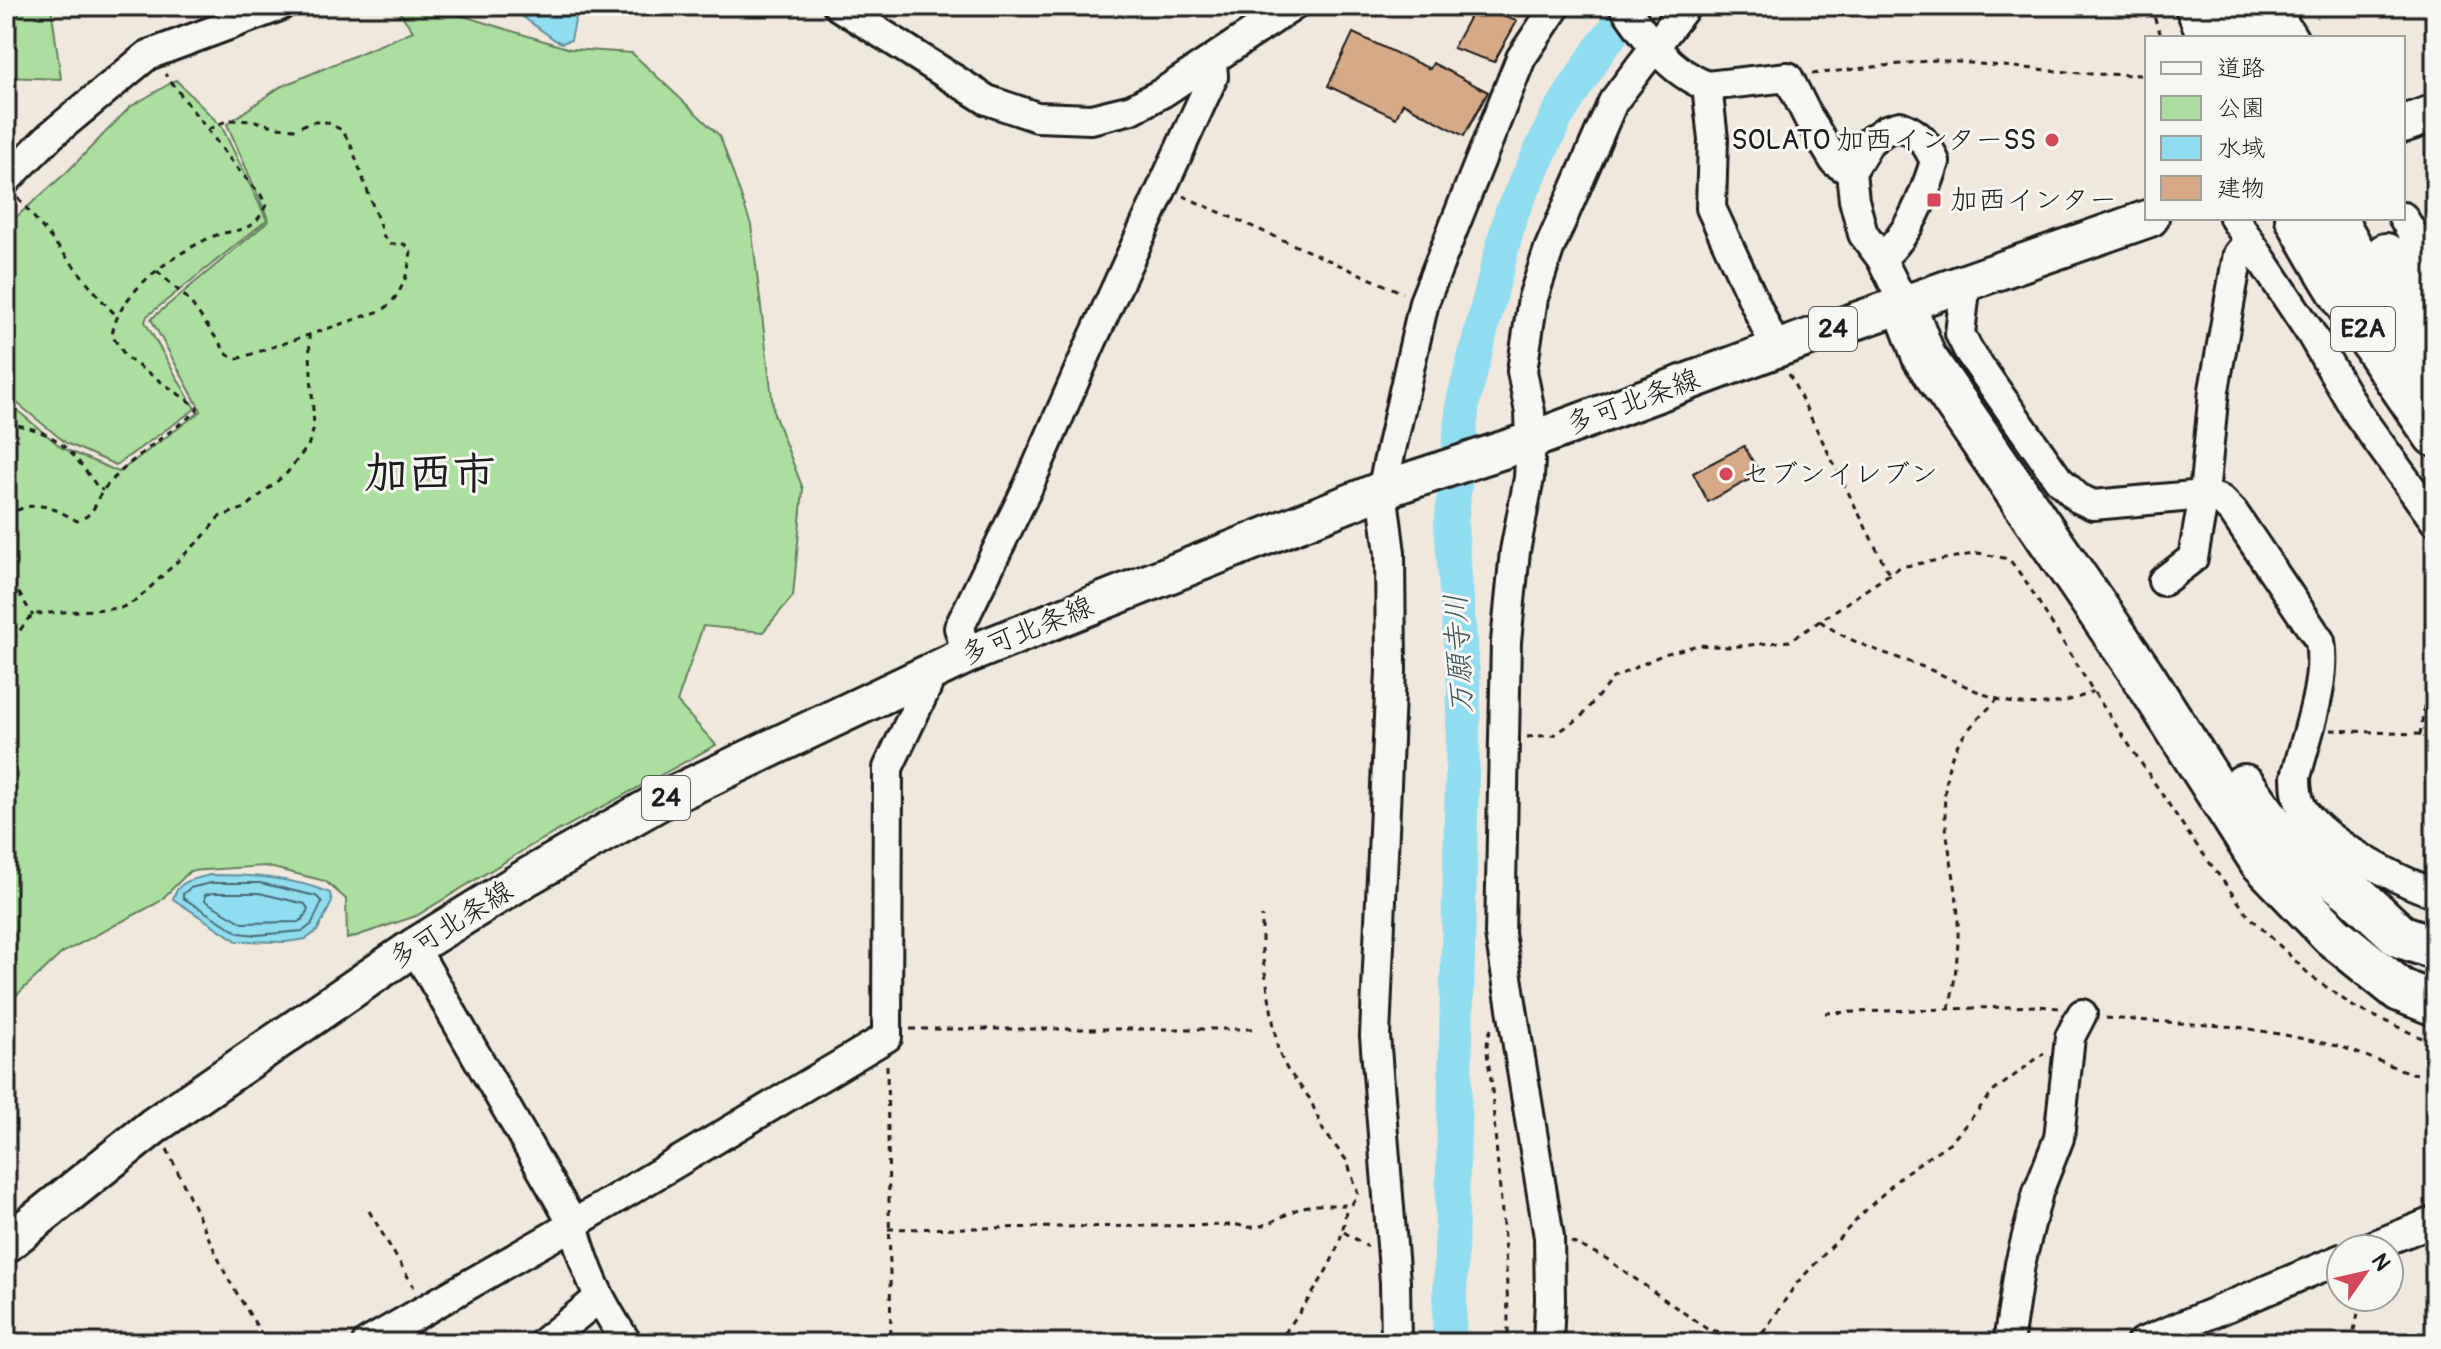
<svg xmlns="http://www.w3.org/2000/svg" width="2441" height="1349" font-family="Pangolin,'Klee One',sans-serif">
<rect width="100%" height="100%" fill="#f0e7dd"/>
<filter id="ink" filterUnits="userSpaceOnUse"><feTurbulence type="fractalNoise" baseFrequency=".0125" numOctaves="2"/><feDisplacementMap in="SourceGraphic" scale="16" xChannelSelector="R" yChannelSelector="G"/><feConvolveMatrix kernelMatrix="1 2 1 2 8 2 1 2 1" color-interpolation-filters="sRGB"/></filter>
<g filter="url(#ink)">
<!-- green -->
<g fill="#acdf9f" stroke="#647e5e" stroke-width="2">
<polygon points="6,6 51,6 61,79 6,77"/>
<polygon points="395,6 445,6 447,11 570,49 632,53 720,136 751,225 774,414 803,489 793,596 763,632 703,626 677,702 716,745 532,845 416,916 347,939 346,899 325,881 265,866 190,871 159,902 62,953 6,1005 6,401 62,448 119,472 201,411 151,319 269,221 227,124 280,87 413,31"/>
<polygon points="176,80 222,127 267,220 147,316 145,322 195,409 116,465 66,443 6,394 6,226 68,171 130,107"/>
</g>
<!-- water -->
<g fill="#90ddf0" stroke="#62909b" stroke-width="2">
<polygon points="508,6 578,6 571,40 562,43 555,40"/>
<path d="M210 875C250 875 292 877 330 893L332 902 317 931 306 939 286 942 237 941 173 899C177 881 194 879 210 875Z"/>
</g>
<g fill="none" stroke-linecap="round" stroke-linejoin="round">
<!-- shore -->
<g stroke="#4a6971" stroke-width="2">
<polygon points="211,883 260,883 316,896 322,902 311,925 303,931 257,935 239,933 183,898 183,894 190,888"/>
<polygon points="213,893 259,893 305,904 308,909 303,919 298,922 243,923 205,901 205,895"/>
</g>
<!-- river -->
<polyline stroke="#90ddf0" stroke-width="34" points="1449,1343 1464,688 1451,526 1463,402 1511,214 1557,116 1599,50 1633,6"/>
</g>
<!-- building -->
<g fill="#d6aa88" stroke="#1c1c1c" stroke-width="2">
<polygon points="1475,7 1517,21 1494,62 1453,48"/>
<polygon points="1353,33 1430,69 1433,63 1488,92 1464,136 1403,103 1396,118 1328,86"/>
<polygon points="1744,446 1760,474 1708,502 1693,473"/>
</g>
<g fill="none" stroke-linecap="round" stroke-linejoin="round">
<defs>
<g id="minor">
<polyline points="838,6 987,100 1037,117 1091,119 1132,109 1162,93 1293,6"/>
<path d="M1624 6C1645 37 1670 72 1707 86L1788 77 1809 119 1835 162 1851 172"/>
<polyline points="2273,6 2293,38"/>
<polyline points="1707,86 1713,139 1711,208 1776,349"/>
<polyline points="6,180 51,135 148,55 280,6"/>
<polyline points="2403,217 2435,272"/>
<polyline points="2234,218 2310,332 2358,414 2435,521"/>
<path d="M1881 258C1909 236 1924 196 1935 162 1928 144 1919 133 1900 126L1886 130 1870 141 1851 172 1854 200 1863 234 1881 258 1904 304"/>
<path d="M1966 281 1960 334 1968 350 2058 479 2078 498 2093 505 2204 495 2221 500 2233 512 2320 641C2327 683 2306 736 2296 777 2296 788 2297 799 2302 808 2321 841 2400 882 2435 893"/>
<polyline points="2163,581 2193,558 2204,495 2214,390 2238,254 2249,241"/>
<polyline points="967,655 959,628 1028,487 1091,343 1213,77 1212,61"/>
<path d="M414 947 573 1224C586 1273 600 1302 627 1343"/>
<polyline points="2365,1249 2435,1221"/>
<polyline points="367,1343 550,1238 887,1037 888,768 927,686 927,674"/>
<polyline points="543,1343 599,1298"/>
<polyline points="1396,1343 1395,1282 1375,1036 1391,671 1390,553 1382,490 1424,302 1521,58 1556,6"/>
<polyline points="1548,1343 1550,1300 1549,1237 1500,934 1506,642 1515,551 1529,478 1531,440 1530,412 1522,371 1533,298 1549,249 1613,102 1686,6"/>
<polyline points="2008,1343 2020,1264 2038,1192 2059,1138 2070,1037 2082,1014"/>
<polyline points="2141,1343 2341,1259"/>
</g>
<g id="major">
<polyline points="2403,124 2435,113"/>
<polyline points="6,1244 155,1125 414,947 529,876 664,799 967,655 1382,490 1518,445 1776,349 2150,218"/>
</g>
<g id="highway">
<polyline points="2197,6 2210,38"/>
<polyline points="2237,6 2254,38"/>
<path d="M2297 218C2338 294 2386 364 2435 435"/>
<polyline points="2334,218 2354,253 2435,379"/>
<polyline points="2386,255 2435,322"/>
<polyline points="1904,304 1924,357 2142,674 2261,861 2332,935 2400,990 2435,1004"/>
<polyline points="2244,786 2279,834 2354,893 2400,936 2435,948"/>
</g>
</defs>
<!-- minor casing -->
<use href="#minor" stroke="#1c1c1c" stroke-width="34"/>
<!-- major casing -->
<use href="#major" stroke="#1c1c1c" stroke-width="42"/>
<!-- highway casing -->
<use href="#highway" stroke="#1c1c1c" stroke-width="48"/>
<!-- path -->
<g stroke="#1c1c1c" stroke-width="3" stroke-dasharray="6 6" stroke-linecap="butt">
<polyline points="2150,6 2162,38"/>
<polyline points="6,28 17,15 21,6"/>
<polyline points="1812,74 1936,60 2091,74 2147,75"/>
<polyline points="1183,196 1403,293"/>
<polyline points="18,198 106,305 116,315"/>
<path d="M157 271 189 300 228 355 237 359 383 310C402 295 409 273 411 250L404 244H390L384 237 351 145 342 130 326 122H311L294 129 277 127 255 121 228 120 207 130"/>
<polyline points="1789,374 1889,574"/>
<path d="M6 423C58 431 70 449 99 489L103 490"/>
<path d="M6 516C35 499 49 505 77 521 98 513 93 503 104 489 127 461 168 434 197 411V407L127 358 112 336C117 294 169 258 205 240 233 225 251 239 266 205L261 195 236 167 165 74"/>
<polyline points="6,572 33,616"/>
<path d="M1820 621C1853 646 1895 655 1933 671 1959 682 1986 698 2014 703 2037 707 2072 703 2093 691"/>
<polyline points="6,650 28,619 35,614 121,608 137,600 203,537 219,517 245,508 287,473 308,446 314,428 309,336"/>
<polyline points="2331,730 2435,735"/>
<polyline points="2420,735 2435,631"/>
<polyline points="1527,737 1554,735 1580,718 1613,678 1664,654 1698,645 1730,647 1790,641 1900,567 1978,553 2009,559 2027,583 2093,691 2190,836 2248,915 2311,976 2354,1007 2435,1044"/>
<path d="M1949 1009C1958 970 1961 925 1955 885 1949 845 1938 803 1950 762 1957 737 1980 717 1998 699"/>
<polyline points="1825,1013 2037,1006 2060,1008"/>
<polyline points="2106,1018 2238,1027 2285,1035 2342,1047 2410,1073 2435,1076"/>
<polyline points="910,1029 1256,1029"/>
<path d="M1491 1029C1482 1049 1491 1068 1492 1089 1497 1174 1509 1258 1508 1343"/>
<polyline points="887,1065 891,1343"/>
<polyline points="167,1149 227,1277 267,1343"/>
<polyline points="369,1211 414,1287"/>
<path d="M888 1229 1238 1225C1266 1234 1281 1212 1308 1206 1322 1203 1342 1207 1352 1204L1358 1194 1347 1161 1323 1130 1310 1099 1287 1069 1278 1051 1262 954V916"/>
<polyline points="1344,1232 1368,1247"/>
<polyline points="1571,1242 1604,1257 1707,1329 1756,1340"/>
<path d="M1278 1343C1306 1301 1344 1259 1346 1206"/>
<polyline points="1756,1343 1796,1284 1866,1210 1905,1173 1952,1141 1994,1091 2044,1053"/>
<polyline points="2351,1343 2359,1309 2359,1297"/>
</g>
<!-- minor -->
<use href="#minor" stroke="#f6f6f2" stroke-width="28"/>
<!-- major -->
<use href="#major" stroke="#f6f6f2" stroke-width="36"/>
<!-- highway -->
<use href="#highway" stroke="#f6f6f2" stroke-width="42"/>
</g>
</g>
<!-- markers -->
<g fill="#d1495b" stroke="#f6f6f2" stroke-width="3">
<circle cx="2052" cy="140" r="8"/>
<rect x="1926" y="192" width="16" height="16" rx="4"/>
<circle cx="1726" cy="474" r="8"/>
</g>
<g text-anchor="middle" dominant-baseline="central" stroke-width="6" stroke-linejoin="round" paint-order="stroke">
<!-- shield labels -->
<g fill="#f6f6f2" stroke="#5d5d5c" stroke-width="2">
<rect x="1809" y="307" width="48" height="44" rx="6"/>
<rect x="2331" y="307" width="64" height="44" rx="6"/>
<rect x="642" y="776" width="48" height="44" rx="6"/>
</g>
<g font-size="26" font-weight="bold" fill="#1c1c1c">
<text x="1833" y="329">24</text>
<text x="2363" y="329">E2A</text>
<text x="666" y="798">24</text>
</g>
<!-- poi labels -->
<g font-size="28" fill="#1c1c1c" stroke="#f6f6f2" text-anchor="start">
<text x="2036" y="140" text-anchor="end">SOLATO 加西インターSS</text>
<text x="1950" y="200">加西インター</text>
<text x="1742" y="474">セブンイレブン</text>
</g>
<!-- street labels -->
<g font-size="28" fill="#1c1c1c" stroke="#f6f6f2">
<text transform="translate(1633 402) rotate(-20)">多可北条線</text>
<text transform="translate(1027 631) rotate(-22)">多可北条線</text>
<text transform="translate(451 925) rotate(-32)">多可北条線</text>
</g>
<!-- water labels -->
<g font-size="30" font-style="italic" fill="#3f565c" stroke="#f6f6f2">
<text transform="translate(1459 654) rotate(-93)">万願寺川</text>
</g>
<!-- town labels -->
<g font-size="44" font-weight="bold" fill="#1c1c1c" stroke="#f6f6f2">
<text x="430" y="474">加西市</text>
</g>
</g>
<!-- margin -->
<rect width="2441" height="1349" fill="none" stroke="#f6f6f2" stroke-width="32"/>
<rect x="16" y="16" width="2409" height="1317" fill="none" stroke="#1c1c1c" stroke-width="3" filter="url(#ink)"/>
<!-- legend -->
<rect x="2145" y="36" width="260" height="184" fill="#f6f6f2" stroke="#9f9f9c" stroke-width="2"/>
<rect x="2161" y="62" width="40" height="12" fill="#f6f6f2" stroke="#9f9f9c" stroke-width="2"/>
<text x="2217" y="76" font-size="24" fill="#1c1c1c">道路</text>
<rect x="2161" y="96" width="40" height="24" fill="#acdf9f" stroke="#9f9f9c" stroke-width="2"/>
<text x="2217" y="116" font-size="24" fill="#1c1c1c">公園</text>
<rect x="2161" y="136" width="40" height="24" fill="#90ddf0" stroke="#9f9f9c" stroke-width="2"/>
<text x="2217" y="156" font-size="24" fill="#1c1c1c">水域</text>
<rect x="2161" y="176" width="40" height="24" fill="#d6aa88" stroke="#9f9f9c" stroke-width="2"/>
<text x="2217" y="196" font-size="24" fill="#1c1c1c">建物</text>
<!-- north arrow -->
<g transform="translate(2365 1273) rotate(56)"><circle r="38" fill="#f6f6f2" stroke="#9f9f9c" stroke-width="2"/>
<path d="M0-6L14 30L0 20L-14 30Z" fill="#d1495b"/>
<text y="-12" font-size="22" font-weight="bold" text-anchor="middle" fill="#1c1c1c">N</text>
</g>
</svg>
